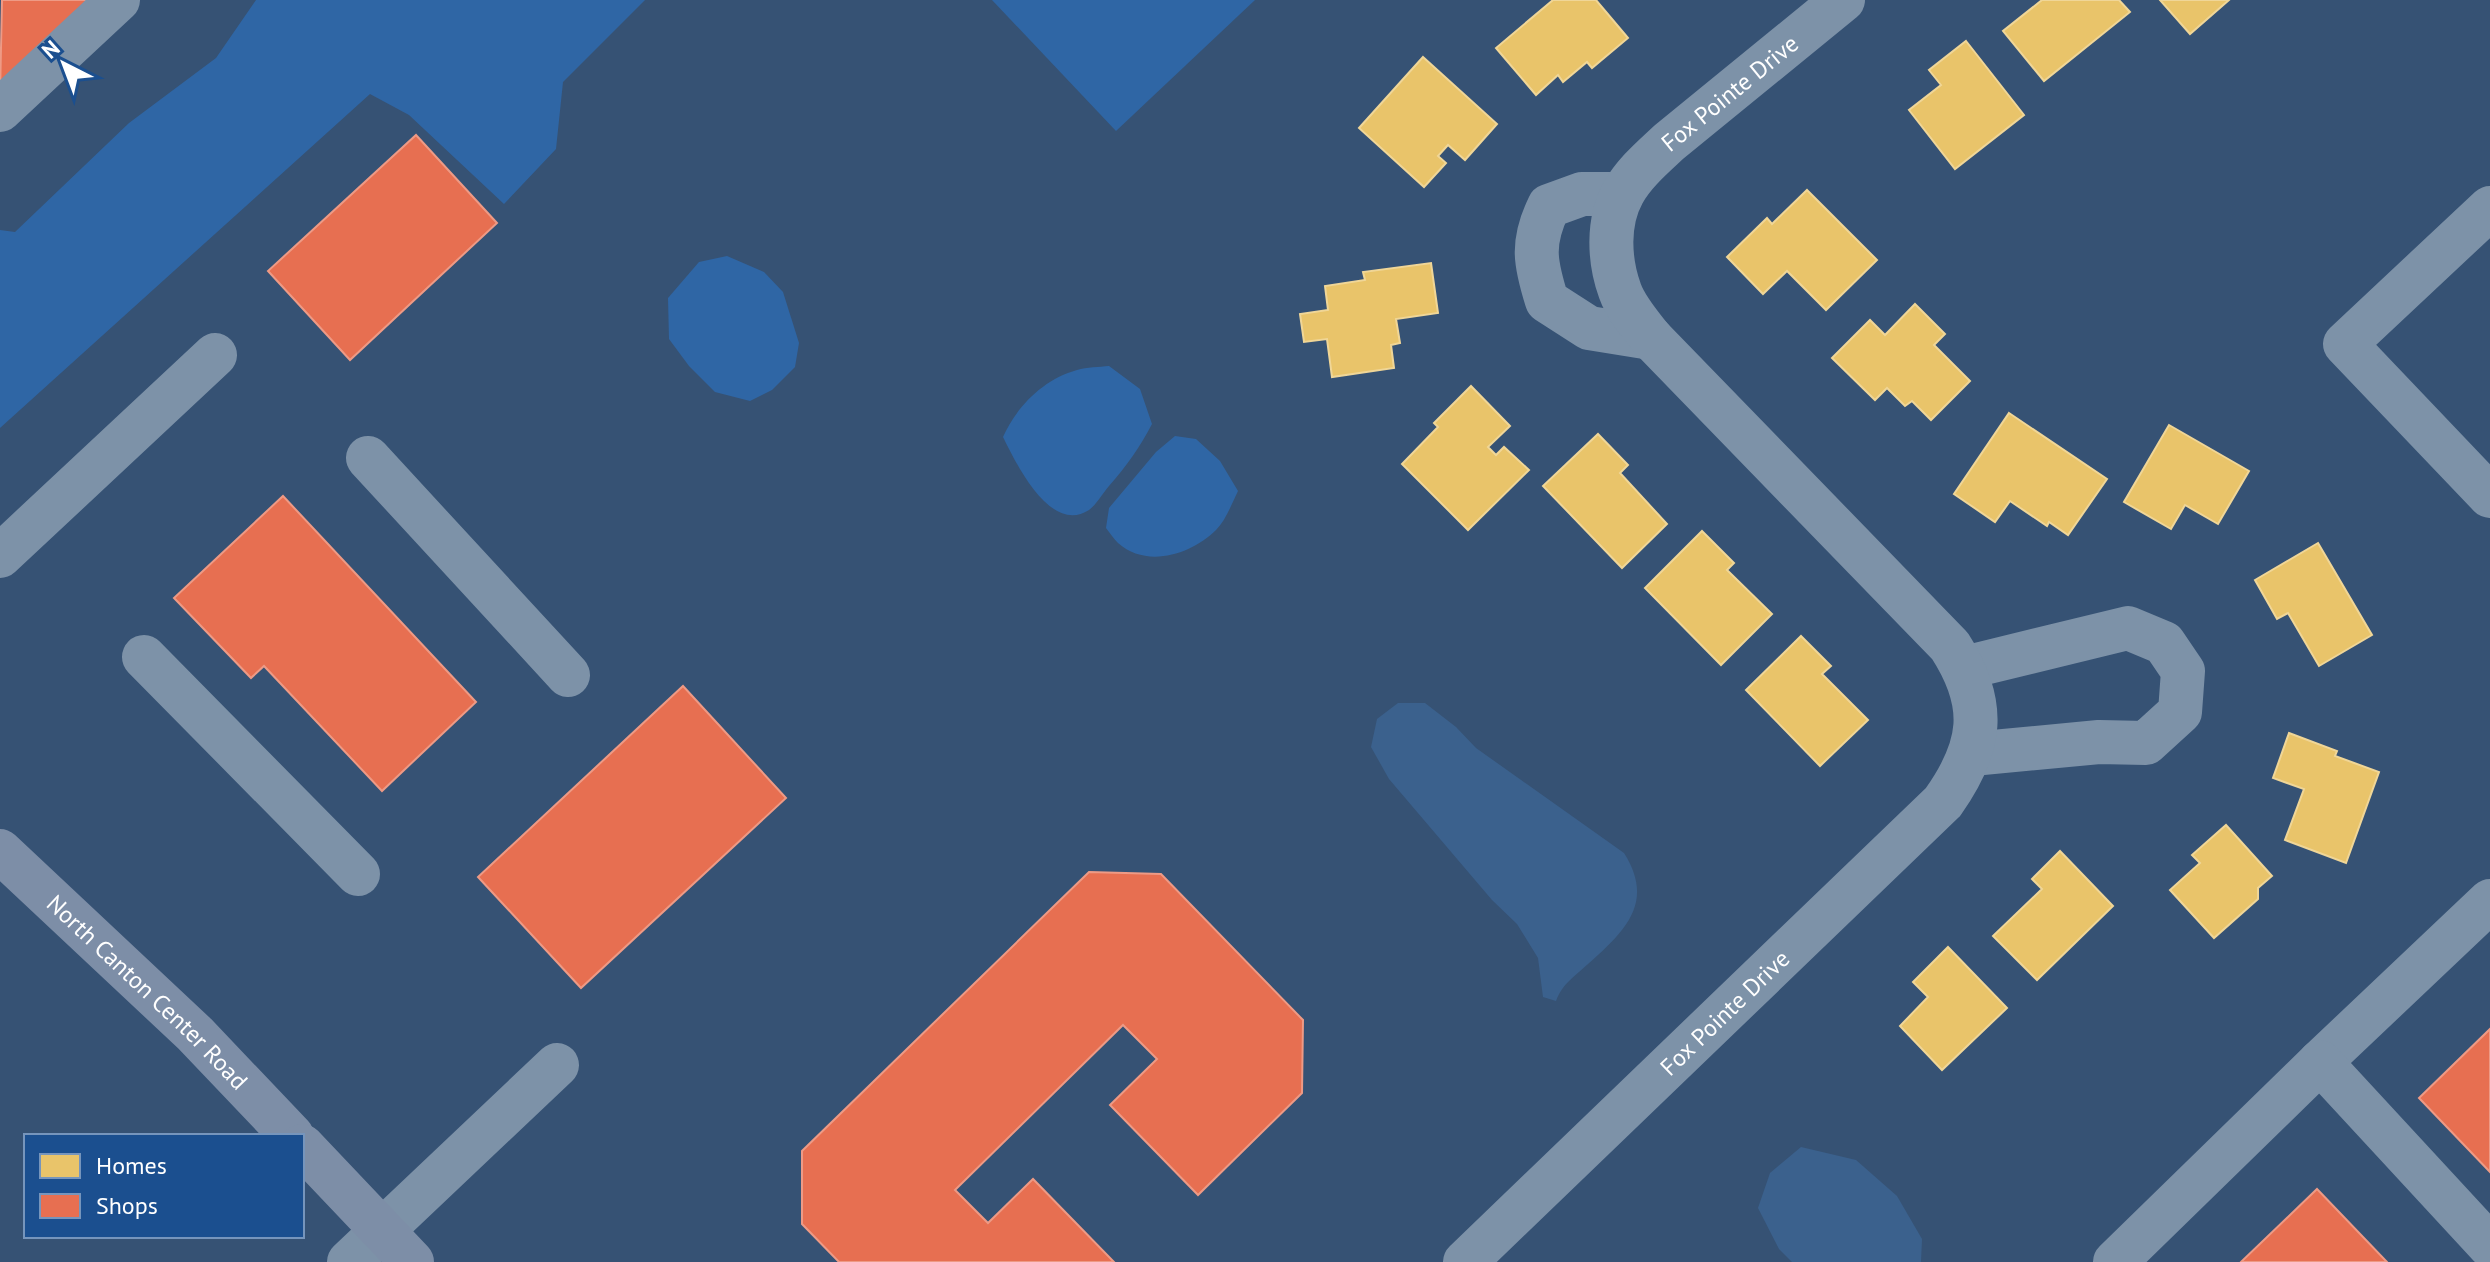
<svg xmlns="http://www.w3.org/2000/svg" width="2490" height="1262" font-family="'PT Sans',sans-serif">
<rect width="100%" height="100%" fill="#365274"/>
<!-- green -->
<g fill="#2f66a5">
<polygon points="256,0 645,0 563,82 556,149 504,204 409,115 370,94 0,428 0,230 15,232 129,123 216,58"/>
<polygon points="992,0 1255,0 1116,131"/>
<polygon points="727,256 764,272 783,292 799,343 795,367 772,390 750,401 715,392 689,366 669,339 668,298 699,262"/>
<path d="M1109 366 1140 389 1152 424C1140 447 1126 467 1109 486 1103 493 1096 505 1089 510 1050 535 1016 463 1003 437 1017 406 1044 379 1077 370 1087 367 1099 367 1109 366Z"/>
<path d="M1175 436 1196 439 1220 461 1238 491C1232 503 1226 520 1216 530 1192 554 1147 569 1118 543 1114 539 1110 533 1106 528L1109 508 1156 452Z"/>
</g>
<!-- water -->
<g fill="#3b618d">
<path d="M1398 703H1425L1456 727 1476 748 1624 853C1655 902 1626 930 1588 964 1574 977 1563 983 1556 1001L1543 997 1538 958 1517 924 1492 900 1389 779 1371 747 1377 719Z"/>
<polygon points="1801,1147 1856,1160 1897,1196 1922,1239 1921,1262 1792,1262 1779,1249 1758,1208 1770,1173"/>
</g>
<!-- homes -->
<g fill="#e9c46a" stroke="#f0d697" stroke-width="2">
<polygon points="1553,0 1596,0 1628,38 1592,68 1587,62 1563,82 1558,75 1536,95 1496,48"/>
<polygon points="2042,0 2119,0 2130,12 2044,81 2003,31"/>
<polygon points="2160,0 2229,0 2190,34"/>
<polygon points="1966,41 2024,115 1955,169 1909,110 1941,85 1929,70"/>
<polygon points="1423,57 1497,124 1465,160 1448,145 1438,156 1446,163 1424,187 1359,128"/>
<polygon points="1807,190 1877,260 1826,310 1787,271 1763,294 1727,257 1767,218 1772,224"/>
<polygon points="1431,263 1438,313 1396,319 1400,343 1391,345 1394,368 1332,377 1327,339 1304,342 1300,314 1328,310 1325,286 1365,280 1363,272"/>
<polygon points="1915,304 1945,334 1934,345 1970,381 1931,420 1912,401 1905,406 1887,388 1875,400 1832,358 1870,320 1885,335"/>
<polygon points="1471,386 1510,426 1488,447 1496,455 1504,447 1529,470 1468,530 1402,464 1438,427 1434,423"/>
<polygon points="2009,413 2107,479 2068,535 2049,522 2047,526 2010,501 1995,522 1954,494"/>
<polygon points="2169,425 2249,471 2218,524 2185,505 2171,529 2124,502"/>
<polygon points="1598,434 1628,465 1620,473 1667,524 1622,568 1543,486"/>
<polygon points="1702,531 1734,563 1727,570 1772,614 1721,665 1645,588"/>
<polygon points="2318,543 2372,635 2319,666 2288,613 2277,619 2255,580"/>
<polygon points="1801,636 1831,666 1822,674 1868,720 1820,766 1746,690"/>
<polygon points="2289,733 2337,751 2335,756 2379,772 2346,863 2285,840 2304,789 2273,778"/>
<polygon points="2226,825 2272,876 2258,888 2258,899 2214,938 2170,890 2200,863 2192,855"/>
<polygon points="2060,851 2113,906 2037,980 1993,936 2042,889 2032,879"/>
<polygon points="1948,947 2007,1008 1942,1070 1900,1026 1928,997 1913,982"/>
</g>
<!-- shops -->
<g fill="#e76f51" stroke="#ee9a85" stroke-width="2">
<polygon points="2,0 103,0 0,96"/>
<polygon points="416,135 497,223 350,360 268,271"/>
<polygon points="283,496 476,702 382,791 264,666 251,678 174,598"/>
<polygon points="683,686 786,798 581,988 478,877"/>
<polygon points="1089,872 1161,874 1303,1020 1302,1093 1198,1195 1110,1105 1157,1059 1123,1025 955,1190 988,1223 1033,1179 1114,1262 839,1262 802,1224 802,1151"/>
<polygon points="2490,1029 2490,1172 2419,1098"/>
<polygon points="2317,1189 2387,1262 2241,1262"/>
</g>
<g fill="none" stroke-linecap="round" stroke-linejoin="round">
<!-- minor -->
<g stroke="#7d92a8" stroke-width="44">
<polyline points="0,110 118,0"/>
<path d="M1622 194H1582L1549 206C1531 243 1535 263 1547 301L1589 328 1651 338"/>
<polyline points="2490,208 2345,344 2490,496"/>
<polyline points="368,458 568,675"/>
<polyline points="0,556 215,355"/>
<polyline points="144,657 358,874"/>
<polyline points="1964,668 2128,628 2164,643 2183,671 2180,712 2146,743 2099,742 1972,754"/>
<polyline points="2320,1062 2490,901"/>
<polyline points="349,1262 557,1065"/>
<path id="s1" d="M1465 1262 1943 802C1982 747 1988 705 1950 646L1651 338C1640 324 1626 308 1620 291 1609 261 1607 222 1623 193 1634 173 1653 157 1669 142L1843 0"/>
<polyline points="2115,1262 2320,1062 2490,1246"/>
</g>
<!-- major -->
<g stroke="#7d8ea7" stroke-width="44">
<path id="s2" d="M0 851 195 1034 292 1136"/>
<polyline points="302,1146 412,1262"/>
</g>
</g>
<g text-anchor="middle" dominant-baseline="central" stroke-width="8" stroke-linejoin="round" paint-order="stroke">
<!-- street labels -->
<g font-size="24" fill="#fff" stroke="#1b4f8f">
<text stroke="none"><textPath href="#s1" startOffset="1566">Fox Pointe Drive</textPath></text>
<text stroke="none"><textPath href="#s2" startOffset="204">North Canton Center Road</textPath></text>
<text stroke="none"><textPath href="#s1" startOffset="360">Fox Pointe Drive</textPath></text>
</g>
</g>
<!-- legend -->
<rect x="24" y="1134" width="280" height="104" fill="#1b4f8f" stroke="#7695bc" stroke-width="2"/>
<rect x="40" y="1154" width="40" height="24" fill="#e9c46a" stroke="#7695bc" stroke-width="2"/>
<text x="96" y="1174" font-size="24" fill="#ffffff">Homes</text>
<rect x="40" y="1194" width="40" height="24" fill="#e76f51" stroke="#7695bc" stroke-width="2"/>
<text x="96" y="1214" font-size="24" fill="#ffffff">Shops</text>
<!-- north arrow -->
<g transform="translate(64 64) rotate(318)" stroke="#1b4f8f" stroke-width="6" paint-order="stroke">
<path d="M0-6L14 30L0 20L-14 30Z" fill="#ffffff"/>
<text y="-12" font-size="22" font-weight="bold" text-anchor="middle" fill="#ffffff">N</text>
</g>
</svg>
